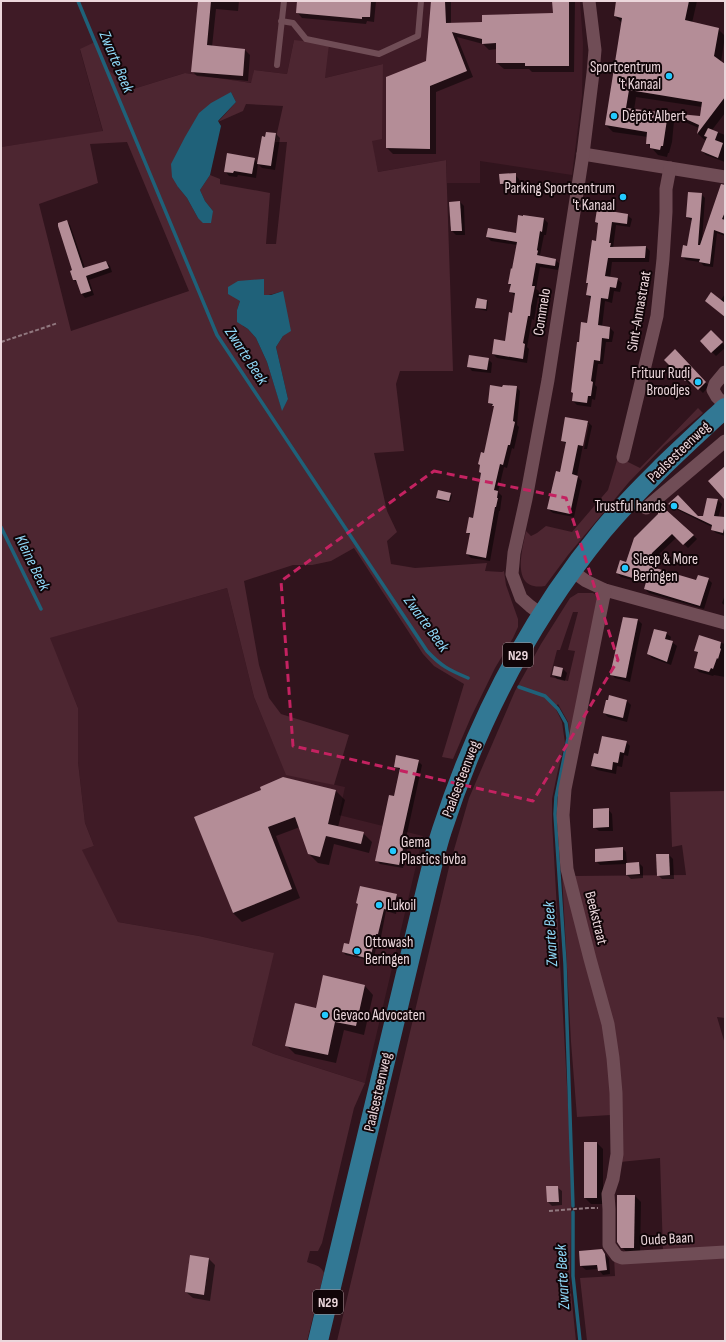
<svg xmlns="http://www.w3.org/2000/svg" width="726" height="1342" font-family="'Sofia Sans Condensed',sans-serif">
<rect width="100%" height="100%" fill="#31141d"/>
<!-- built -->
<g fill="#3f1b26">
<polygon points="1,1 580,1 583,43 582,96 572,175 480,161 480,183 447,183 446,160 378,172 371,141 383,64 325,78 294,40 287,74 254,70 252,83 185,73 130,90 109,70 97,42 80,50 103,132 1,147"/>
<polygon points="227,588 254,697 286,774 345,787 339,815 423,836 365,1083 274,1054 252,1045 273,953 199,936 118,922 81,850 94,846 85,823 78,762 78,708 49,638"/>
</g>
<!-- green -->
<g fill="#4d2631" fill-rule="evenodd">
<path d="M294 40 329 44 325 78 383 64 382 139 372 141 378 172 446 160 453 371H400L396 384 404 451 374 453 387 511 397 532 387 541 391 564 415 568 487 563 485 571 502 572 504 571 506 585 518 619V627L513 638 495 668 471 717 453 759 442 757 464 684 434 666 423 654 354 548 331 561 312 565H293L244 581 259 665 269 698 281 714 349 735 334 785 286 775 254 697 227 588 50 638 78 708V762L85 823 94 846 82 850 118 922 199 936 274 953 252 1045 274 1054 365 1083 354 1108 322 1243 318 1251H310L307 1262C314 1265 321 1265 324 1273L307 1341H1V147L103 131 80 49 97 41 109 70 130 90 185 73 251 83 254 70 287 74ZM231 92 236 102 218 122 243 111 246 104 283 106 275 142H287L276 244H266L270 193 220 184V179L210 175 200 190 205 201 213 211 198 218 187 198 178 187ZM127 142 189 291 71 331 39 204 98 183 90 144ZM283 291V336L276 347 288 399 282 410 267 362 256 338 248 329 243 326 237 310 240 301C255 297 269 296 283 291Z"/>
<path d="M698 408 703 413 664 446 629 482 568 555 545 586C510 592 522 550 526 531L531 536 537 533 546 526 572 532 608 490 618 457 640 468Z"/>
<path d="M578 593H593L599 597V604L581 684 561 797 560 813 562 864 577 926 604 1030 610 1064 611 1115 577 1117 571 1042 558 799 570 740 568 722 558 704 555 707 562 722 565 743 558 770 552 799V821L572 1175 570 1283 576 1341H337L449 867 469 798 515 691 541 644 570 598ZM573 612H578L568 650 575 651 568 681 550 677 557 650H560Z"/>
<polygon points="725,791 725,1018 717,1017 725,1044 725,1248 663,1252 660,1158 620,1162 620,1120 573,876 686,875 682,845 672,847 670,792"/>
<polygon points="725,1255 725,1341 587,1341 580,1278 615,1276 614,1257"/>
</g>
<!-- water -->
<g fill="#1f6179">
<polygon points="231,92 236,102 218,121 221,126 210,175 200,190 205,201 213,211 211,223 203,223 198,218 187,198 178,187 172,177 171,164 185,137 199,113 211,103"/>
<polygon points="264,279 264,295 271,295 283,291 291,331 283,336 276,347 288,399 282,411 267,362 256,338 248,329 237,322 237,310 240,301 228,294 228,287 238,281"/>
</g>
<!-- shadow -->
<g fill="#0007">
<polygon points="199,1 239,1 238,11 216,9 212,47 245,50 250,55 248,81 197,76 192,71"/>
<polygon points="298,1 376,1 374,22 367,21 366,24 302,18 297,12"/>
<polygon points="432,1 451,1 451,24 483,23 554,14 553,1 575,1 574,72 532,72 529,69 504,69 497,63 497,49 489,50 483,44 457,37 473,77 436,92 436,154 393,154 387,148 427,61"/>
<polygon points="617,1 697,1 692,23 718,29 725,36 721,62 725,65 725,113 712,130 725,135 725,162 706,155 702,151 706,141 698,134 699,128 687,123 680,116 701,118 702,107 636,97 634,110 667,114 674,121 672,142 669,153 668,153 667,157 658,155 647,143 648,137 613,132 606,125 622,23 615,16"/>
<polygon points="276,134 280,138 275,170 262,168 258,164 256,178 238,175 237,177 229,176 225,171 254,159 258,163 266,138"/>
<polygon points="515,175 519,179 520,187 505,188 501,184"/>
<polygon points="725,193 725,236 717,233 713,267 704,266 700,262 686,260 682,256 688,247 692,221 687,217 701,194 705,198 702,241"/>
<polygon points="460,202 464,206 465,235 456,235 452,231"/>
<polygon points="627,215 632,219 630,227 616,225 613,248 646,247 650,251 649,262 612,262 610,278 617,279 622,283 620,292 614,291 612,303 605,301 602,327 610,328 614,332 612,342 606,342 603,364 598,364 595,385 597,387 595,400 592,399 591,407 577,405 573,401 574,394 572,392 579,343 588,324 591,299 587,295 589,285 587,283 597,242 599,225 596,222"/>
<polygon points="544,219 548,223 546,235 544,235 540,255 541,257 555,260 560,264 558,270 540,267 536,289 539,291 534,320 532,319 527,347 529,349 527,363 497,358 493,354 506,342 513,314 515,296 511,292 511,286 509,284 513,270 517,245 491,241 487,237 517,234"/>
<polygon points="66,221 70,225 85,268 106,262 110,266 112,272 89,280 94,295 85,298 82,294 78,284 74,280 74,271"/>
<polygon points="725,294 725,316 706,301 720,301"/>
<polygon points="487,301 488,302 487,311 478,309 476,307"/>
<polygon points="711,331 725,346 725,348 716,356 701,341"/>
<polygon points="675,351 709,386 703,393 692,382 690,385 665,360"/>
<polygon points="488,359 492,363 491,373 472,371 468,366"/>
<polygon points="516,387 520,391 517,425 519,427 514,449 512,448 507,468 504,467 498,492 502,496 501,503 500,511 499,511 490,561 471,558 467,554 471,536 467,532 474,519 484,454 495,407 489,403 503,388"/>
<polygon points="588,422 592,426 587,449 584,449 589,424 587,424 577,476 582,481 574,517 553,513 548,509 561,473 566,444 562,440"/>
<polygon points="450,494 452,495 450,502 438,500 437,498"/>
<polygon points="708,499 718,500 722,504 718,518 725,518 725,536 716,533 712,529 712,527 674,508 670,504 698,517 704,517"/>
<polygon points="659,515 693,535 697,539 688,548 677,537 656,557 653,567 656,570 697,581 708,579 712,583 704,609 649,593 645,589 646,584 621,577 617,573 627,563"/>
<polygon points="725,595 725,606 722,603"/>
<polygon points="624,618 638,620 642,624 630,682 615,678 611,674"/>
<polygon points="666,633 671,637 670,641 672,642 677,646 671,665 652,658 648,654"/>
<polygon points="700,637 725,644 725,677 714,675 713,676 699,672 695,667 699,654 695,651"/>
<polygon points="563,669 567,673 565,681 557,679 553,675"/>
<polygon points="627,701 631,705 627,722 608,717 604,713"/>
<polygon points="626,742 630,746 628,756 624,755 622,767 617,766 616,774 597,770 592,766 599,755"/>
<polygon points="418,761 422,765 405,843 408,846 403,868 380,864 376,860 395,797 401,771 395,766"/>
<polygon points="284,778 336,791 345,800 338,827 363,833 372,842 369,853 334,844 329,865 318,863 309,854 300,827 276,836 300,898 242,922 233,913 195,818 263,790"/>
<polygon points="608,809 612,814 613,831 599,831 594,827"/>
<polygon points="622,848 626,852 627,864 639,863 643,867 643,878 631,879 627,875 627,864 600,865 596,861"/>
<polygon points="669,855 673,859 674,879 662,879 658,875"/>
<polygon points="396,895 399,898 396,914 386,911 381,937 379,936 373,961 346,955 343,952"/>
<polygon points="365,986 373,995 364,1035 344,1030 336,1063 295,1054 286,1045 317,1009"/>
<polygon points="597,1143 603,1149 603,1204 591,1204 585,1198"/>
<polygon points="557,1187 562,1191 562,1205 552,1206 548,1202"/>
<polygon points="635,1196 641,1202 640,1254 628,1254 622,1247"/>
<polygon points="602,1250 609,1259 610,1274 603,1275 598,1269 586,1270 581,1266 580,1252"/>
<polygon points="209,1259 215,1265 210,1301 193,1298 186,1292"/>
</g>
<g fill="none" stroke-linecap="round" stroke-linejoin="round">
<!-- stream -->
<g stroke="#1f6179" stroke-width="3.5">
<path d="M78 1 217 335 427 651C441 666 449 670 468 678"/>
<polyline points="1,527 41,609"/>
<polyline points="519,687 545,696 558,709 566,723 568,738 556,797 555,814 565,964 573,1206"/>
<polyline points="573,1212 573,1276 580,1341"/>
</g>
</g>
<!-- building -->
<g fill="#b48d97">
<polygon points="198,1 211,1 207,45 245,49 243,76 191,72"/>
<polygon points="297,1 371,1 370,17 362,17 362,19 296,13"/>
<polygon points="431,1 445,1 446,23 482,22 482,15 553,13 552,1 569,1 569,66 525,66 525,63 496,63 496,43 482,44 482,39 452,32 467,71 430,86 430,149 386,148 386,77 426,61"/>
<polygon points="616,1 689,1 685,20 719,28 714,56 725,64 725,97 697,134 699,125 679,116 679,114 700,116 702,102 629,90 626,108 668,113 663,146 661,146 660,150 650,148 650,144 646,144 647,132 605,125 622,18 614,16"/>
<polygon points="708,128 718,132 715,140 723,143 718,158 701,151 707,137 710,138 704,136"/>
<polygon points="266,132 276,133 271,166 257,164 262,136 265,137"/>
<polygon points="227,153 255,158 252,174 234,171 233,173 224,172"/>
<polygon points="516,173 516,183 500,184 499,174"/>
<polygon points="721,184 725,185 725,212 722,219 725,220 725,234 714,230 710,264 699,262 700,259 681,257 683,245 687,246 692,218 686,217 688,192 702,193 698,245 700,245"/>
<polygon points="460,201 462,231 451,231 449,202"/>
<polygon points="597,209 628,214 627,224 612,222 609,243 611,243 610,247 646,246 645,258 608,258 605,276 618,278 616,288 610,287 608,299 601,298 598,325 610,327 609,339 602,338 600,361 594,360 591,381 593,382 591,396 588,396 587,403 572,401 573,393 571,392 577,342 579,342 581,322 587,323 591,296 586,295 588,283 586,283 592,240 596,241 598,223 595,222"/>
<polygon points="518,215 523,216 523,215 544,218 542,232 540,231 537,250 538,251 537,255 556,259 555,266 536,263 532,286 535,286 531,306 530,316 528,316 523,343 525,344 523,359 492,354 494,339 505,341 509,312 512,313 515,293 509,292 511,284 508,284 511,268 512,269 517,242 486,237 488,228 516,233"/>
<polygon points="67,220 83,268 106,261 109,268 86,276 91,291 81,294 76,280 73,280 70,271 72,270 58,226 58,223"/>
<polygon points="711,292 725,303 725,317 705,301"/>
<polygon points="477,298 487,300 486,309 475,308"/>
<polygon points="711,330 723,342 711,353 700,341"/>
<polygon points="675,349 706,382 698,390 687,379 685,381 664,360"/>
<polygon points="469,355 489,358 487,370 467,367"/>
<polygon points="490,385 502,387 503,385 517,386 513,421 515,422 510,445 508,445 503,465 500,464 494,490 498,491 497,498 498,498 496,507 495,507 486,558 466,554 470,533 466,533 469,517 473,518 481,473 479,472 480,465 478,464 481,452 484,453 494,406 492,406 493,404 488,403"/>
<polygon points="565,417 588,421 583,446 578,445 572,474 578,476 570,514 547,509 556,471 560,472 566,442 561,441"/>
<polygon points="725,466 725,500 708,481"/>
<polygon points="438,490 451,493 449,501 436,498"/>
<polygon points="678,495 698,516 703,516 707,498 718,499 714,516 725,517 725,524 723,533 711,530 712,525 668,504"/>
<polygon points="660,507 663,509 664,508 694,535 683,545 672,534 652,553 649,564 652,565 652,567 696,580 698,575 709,578 700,606 644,589 646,582 616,573 620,560 626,562 634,538 658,514 658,508"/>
<polygon points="623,617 638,619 626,678 610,675"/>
<polygon points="654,629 667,632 665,639 673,641 667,662 647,654"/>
<polygon points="699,635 721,642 720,648 721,649 718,659 717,658 713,669 711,668 709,672 694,668 698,652 694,651"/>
<polygon points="554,666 563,668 561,677 552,675"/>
<polygon points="609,695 627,700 623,718 603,713 606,700 608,700"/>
<polygon points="602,736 627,741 624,753 620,752 618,763 613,762 612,770 591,766 594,753 598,754"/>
<polygon points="396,755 419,760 401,841 405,841 399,865 375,861 389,795 394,796 400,768 394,767"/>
<polygon points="283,777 336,790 328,824 364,832 361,844 326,836 320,857 308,854 295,817 268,827 292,889 233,913 194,817 261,790 260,787"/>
<polygon points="609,808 609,827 593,828 593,809"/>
<polygon points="623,847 623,860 595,862 595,849"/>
<polygon points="656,854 669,854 670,875 657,876"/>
<polygon points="639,862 640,874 626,875 626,863"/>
<polygon points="360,886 397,894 393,911 384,909 378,934 376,934 370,959 342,952 344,943 349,944 358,904 356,903"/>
<polygon points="323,975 365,985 356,1026 335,1022 328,1055 285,1046 295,1003 316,1008"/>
<rect x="584" y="1142" width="13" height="56"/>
<polygon points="546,1186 558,1186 559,1202 547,1202"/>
<polygon points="617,1195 635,1195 634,1248 621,1248 617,1242"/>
<polygon points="602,1249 605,1254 607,1270 598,1271 597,1265 580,1266 579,1251"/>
<polygon points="190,1255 209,1258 204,1295 185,1292"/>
</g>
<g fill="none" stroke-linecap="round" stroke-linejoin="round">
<!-- path -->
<g stroke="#91787f" stroke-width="2" stroke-dasharray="4 2" stroke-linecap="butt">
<polyline points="1,342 58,323"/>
<polyline points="549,1211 588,1208 598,1208"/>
</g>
<!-- service -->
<g stroke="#704d56" stroke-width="6">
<polyline points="281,21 293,23 306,39 379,54 418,36 421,1"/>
<polyline points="277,65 284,1"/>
</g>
<!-- minor -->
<g stroke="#704d56" stroke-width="13">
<polyline points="583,154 725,177"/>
<polyline points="725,372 715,384 713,390 717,397 725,405"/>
<polyline points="623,457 657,316 663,259 666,212 666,189 670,168"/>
<polyline points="646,508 725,441"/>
<polyline points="572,571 586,581 605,590 725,623"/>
<polyline points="605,590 565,789 563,815 567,869 590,959 608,1024 613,1058 616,1093 617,1154 613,1179 608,1194 609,1209 609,1245 617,1256 622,1258 725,1252"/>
<polyline points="542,615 530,606 521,598 512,574 514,553 526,499 548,380 583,154 593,73 595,50 589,1"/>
</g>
<!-- primary -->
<path stroke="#327894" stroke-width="20" d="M318 1341 427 886C432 867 436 848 442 830 477 722 531 618 603 530 640 486 683 447 725 408"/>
</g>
<!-- marked area -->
<path fill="none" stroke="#c42261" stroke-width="3" stroke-dasharray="8 5" stroke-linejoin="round" d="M434 471 566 498 618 660 533 801 293 746 281 581Z"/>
<!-- markers -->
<g fill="#23c9fe" stroke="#110508" stroke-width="1.5">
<circle cx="669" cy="76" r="4"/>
<circle cx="614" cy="116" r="4"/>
<circle cx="623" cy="197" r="4"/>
<circle cx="698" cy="382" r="4"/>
<circle cx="674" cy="506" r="4"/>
<circle cx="625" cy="568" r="4"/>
<circle cx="393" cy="851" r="4"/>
<circle cx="379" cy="905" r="4"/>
<circle cx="357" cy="951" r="4"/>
<circle cx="325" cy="1015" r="4"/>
</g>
<g text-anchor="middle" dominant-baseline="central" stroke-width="4" stroke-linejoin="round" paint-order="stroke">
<!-- shield labels -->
<g fill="#110508" stroke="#aa989c" stroke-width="1">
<rect x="503" y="643" width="30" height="24" rx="3"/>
<rect x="313" y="1290" width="30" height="24" rx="3"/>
</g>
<g font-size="14" font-weight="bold" fill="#ecd7dc">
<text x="518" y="655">N29</text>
<text x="328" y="1302">N29</text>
</g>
<!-- poi labels -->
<g font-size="15" fill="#ecd7dc" stroke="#110508" text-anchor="start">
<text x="661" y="67" text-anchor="end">Sportcentrum<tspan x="661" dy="17">'t Kanaal</tspan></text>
<text x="622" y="116">Dépôt Albert</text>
<text x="615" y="188" text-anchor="end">Parking Sportcentrum<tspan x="615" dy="17">'t Kanaal</tspan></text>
<text x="690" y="373" text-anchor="end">Frituur Rudi<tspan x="690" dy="17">Broodjes</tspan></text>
<text x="666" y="506" text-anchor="end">Trustful hands</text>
<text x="633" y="559">Sleep &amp; More<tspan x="633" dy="17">Beringen</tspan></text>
<text x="401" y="842">Gema<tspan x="401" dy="17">Plastics bvba</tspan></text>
<text x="387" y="905">Lukoil</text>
<text x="365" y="942">Ottowash<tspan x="365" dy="17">Beringen</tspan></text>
<text x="333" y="1015">Gevaco Advocaten</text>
</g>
<!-- street labels -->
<g font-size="15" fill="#ecd7dc" stroke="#110508">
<text transform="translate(639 311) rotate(-80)">Sint-Annastraat</text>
<text transform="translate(542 312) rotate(-81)">Commelo</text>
<text transform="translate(679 452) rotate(-44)">Paalsesteenweg</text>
<text transform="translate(461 779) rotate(-69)">Paalsesteenweg</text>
<text transform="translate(596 918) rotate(76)">Beekstraat</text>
<text transform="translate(378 1092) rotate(-77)">Paalsesteenweg</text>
<text transform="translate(667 1239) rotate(-3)">Oude Baan</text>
</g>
<!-- water labels -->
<g font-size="16" font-style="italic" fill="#8fd8f7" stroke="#110508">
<text transform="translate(116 62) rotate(67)">Zwarte Beek</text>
<text transform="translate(246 356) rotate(57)">Zwarte Beek</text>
<text transform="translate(32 563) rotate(64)">Kleine Beek</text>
<text transform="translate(426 624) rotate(54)">Zwarte Beek</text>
<text transform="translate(551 934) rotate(-93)">Zwarte Beek</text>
<text transform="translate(563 1277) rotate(-93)">Zwarte Beek</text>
</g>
</g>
<!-- border -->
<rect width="726" height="1342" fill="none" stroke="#ecd7dc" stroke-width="4"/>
</svg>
